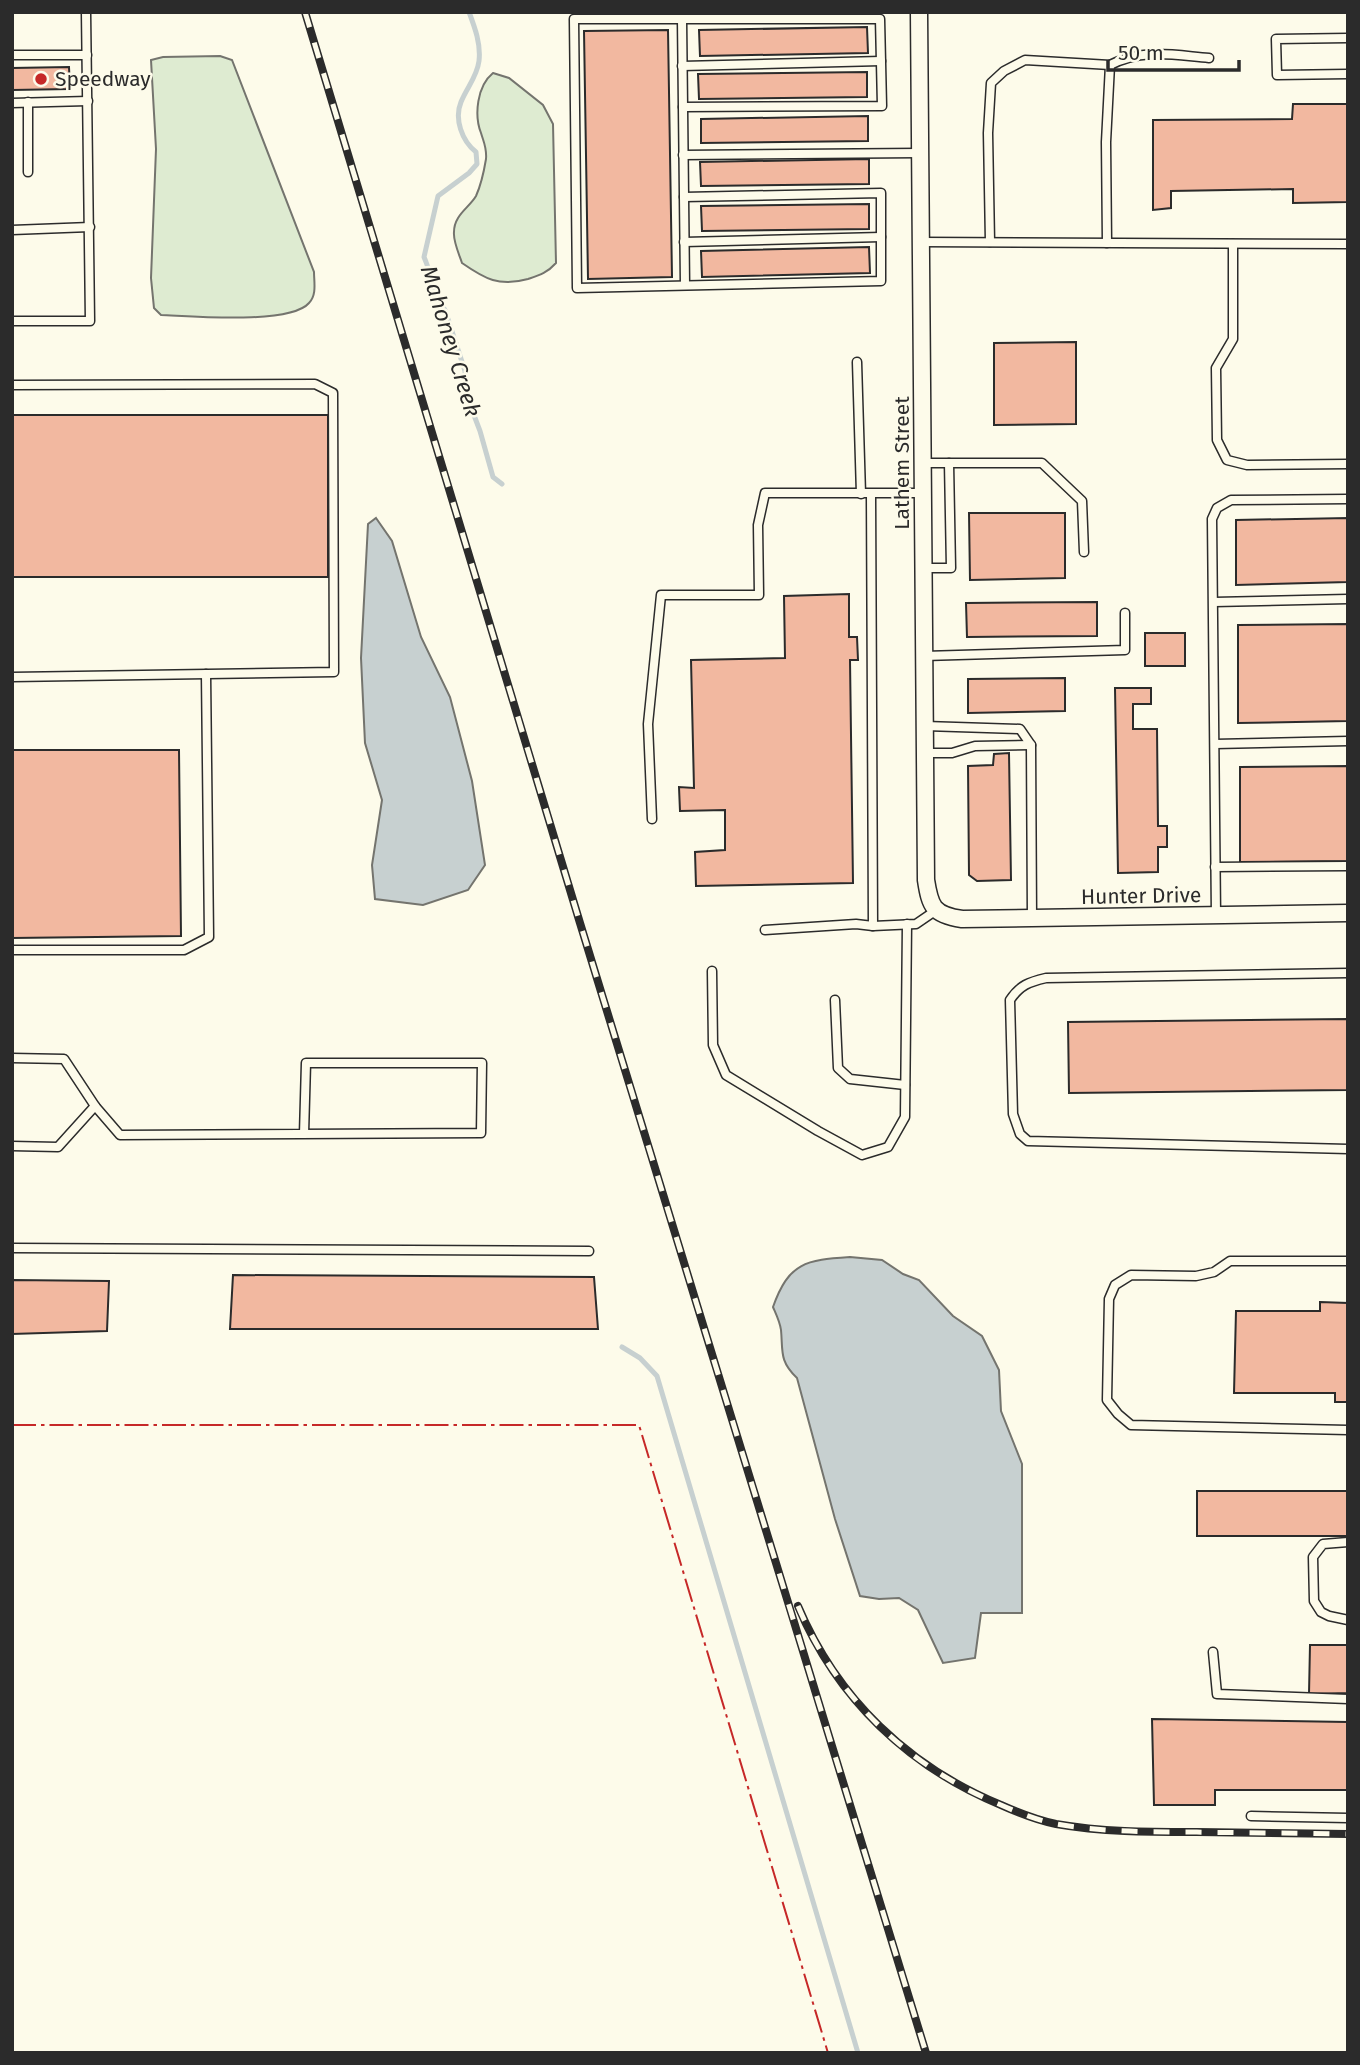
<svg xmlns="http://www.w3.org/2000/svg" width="1360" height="2065" font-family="'Fira Sans',sans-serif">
<rect width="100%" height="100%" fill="#fdfbea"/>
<!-- green -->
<g fill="#deebd1" stroke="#74746e" stroke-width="2">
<path d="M220 56 232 60 314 272C314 282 317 295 309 303 290 325 190 316 161 315L154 308 151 278 156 149 151 60 163 57Z"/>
<path d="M493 73 509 78 543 105 553 124 556 263C547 273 540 275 528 279 499 287 485 279 462 263 459 254 453 241 454 232 454 215 469 208 476 196 481 185 484 171 486 159 487 148 484 143 481 133 474 115 477 86 493 73Z"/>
</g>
<!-- water -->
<g fill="#c7d0d0" stroke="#74746e" stroke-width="2">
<polygon points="376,518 392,541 421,637 450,697 472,781 485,865 468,890 423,905 375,899 372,865 382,800 365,743 361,658 368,524"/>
<path d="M850 1257 882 1260 903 1274 919 1280 953 1316 982 1336 999 1370 1001 1411 1022 1464V1613H981L975 1658 943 1663 918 1610 899 1598 879 1599 860 1596 835 1519 797 1378C779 1361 783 1351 781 1330 780 1322 776 1314 773 1307 789 1262 806 1260 850 1257Z"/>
</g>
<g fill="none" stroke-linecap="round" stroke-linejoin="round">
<!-- stream -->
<g stroke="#c7d0d0" stroke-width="5">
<path d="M469 12C475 28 481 44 479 61 477 77 467 87 461 102 454 119 462 141 476 152L477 164 469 173 438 196 424 257 426 262 430 273 433 291 445 310 465 371 467 397 480 431 493 477 502 484"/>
<polyline points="622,1347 640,1358 657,1376 858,2053"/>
</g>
</g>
<!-- building -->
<g fill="#f2b8a0" stroke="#2b2b2b" stroke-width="2">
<polygon points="867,27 868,53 700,56 699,30"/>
<polygon points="668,30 672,277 588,279 584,31"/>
<polygon points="69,67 70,89 12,90 12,68"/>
<polygon points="867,72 867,97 699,99 698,74"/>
<polygon points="1293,104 1348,104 1348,202 1293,203 1293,189 1171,191 1171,208 1153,210 1153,120 1292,119"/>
<polygon points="868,116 868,141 701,143 701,119"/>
<polygon points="869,159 869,184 701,186 700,162"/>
<polygon points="869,204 869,229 702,231 701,206"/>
<polygon points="869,247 870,273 702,277 701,251"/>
<polygon points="1076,342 1076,424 994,425 994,343"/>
<rect x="12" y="415" width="316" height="162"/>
<polygon points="969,513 1065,513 1065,578 970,580"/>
<polygon points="1348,518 1348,582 1236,585 1236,520"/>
<polygon points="849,594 849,637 857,637 858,660 850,660 853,883 696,886 695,852 725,850 725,810 680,811 679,787 694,788 691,660 785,658 784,596"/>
<polygon points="1097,602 1097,636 967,637 966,603"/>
<polygon points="1348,624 1348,721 1238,723 1238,625"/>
<rect x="1145" y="633" width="40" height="33"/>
<polygon points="1065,678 1065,711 968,713 968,679"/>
<polygon points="1115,688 1151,688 1151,704 1133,704 1133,729 1157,729 1158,826 1167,826 1167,847 1158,847 1158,872 1118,873"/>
<polygon points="12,750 179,750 181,936 12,938"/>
<polygon points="1009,753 1011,880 977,881 969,875 968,766 993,765 994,754"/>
<polygon points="1348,766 1348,861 1240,862 1240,767"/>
<polygon points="1348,1019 1348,1090 1069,1093 1068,1022"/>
<polygon points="233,1275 594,1277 598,1329 230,1329"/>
<polygon points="12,1280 109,1281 107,1331 12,1334"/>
<polygon points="1320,1302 1348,1303 1348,1402 1335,1402 1335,1393 1234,1393 1236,1311 1320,1311"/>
<rect x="1197" y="1491" width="151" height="45"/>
<polygon points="1310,1645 1348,1645 1348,1693 1309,1694"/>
<polygon points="1152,1719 1348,1722 1348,1790 1215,1790 1215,1805 1154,1805"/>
</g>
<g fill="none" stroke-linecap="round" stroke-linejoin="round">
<defs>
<g id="service">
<polyline points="682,19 685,285"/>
<polyline points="1348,38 1276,39 1277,75 1348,74"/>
<polyline points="12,55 87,55"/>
<polyline points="682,66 881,61"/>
<polyline points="28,102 28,172"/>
<polyline points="12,103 88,101"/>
<polyline points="683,107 882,106 880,19 574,19 577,288 881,281 881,193 684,197"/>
<polyline points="683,155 920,153"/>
<polyline points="12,230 90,227"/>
<polyline points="684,242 881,237"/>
<polyline points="921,242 1348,244"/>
<polyline points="990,242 988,133 991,83 1004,71 1025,60 1110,65"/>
<path d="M1107 243 1106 142 1110 65C1143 48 1173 55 1209 58"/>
<polyline points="1233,244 1233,339 1216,368 1217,440 1227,460 1247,465 1348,464"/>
<polyline points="12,321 90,321 86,12"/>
<polyline points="857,362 861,494"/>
<polyline points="12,385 315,384 333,393 334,672 12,677"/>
<polyline points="923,463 949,463 951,568 924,568"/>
<polyline points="949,463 1042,463 1082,501 1084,552"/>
<polyline points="871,494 873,926"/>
<polyline points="1214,602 1348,599"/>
<polyline points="924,656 1125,650 1125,613"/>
<polyline points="925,726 1020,729 1031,745 1032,918"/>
<polyline points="1215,744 1348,741"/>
<polyline points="925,753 952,753 975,746 1031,745"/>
<polyline points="652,819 648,724 661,595 759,595 758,525 765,493 923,493"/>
<polyline points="1215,867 1348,866"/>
<polyline points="1216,916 1212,519 1217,508 1231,500 1348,499"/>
<polyline points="765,930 856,924 873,926 916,924 935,911"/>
<polyline points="12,950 184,950 209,937 206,674"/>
<polyline points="712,971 713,1045 726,1075 818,1131 862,1155 888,1147 905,1117 907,924"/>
<path d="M1348 973 1046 978C1029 982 1020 985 1010 1000L1013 1114 1020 1134 1028 1141 1348 1149"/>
<polyline points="835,1000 838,1068 850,1079 905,1085"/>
<polyline points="12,1058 64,1059 95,1106 58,1147 12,1146"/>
<polyline points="95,1106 120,1135 481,1133 482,1063 306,1063 304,1134"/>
<polyline points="12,1248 589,1251"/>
<polyline points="1348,1261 1230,1261 1214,1272 1196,1276 1131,1275 1115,1285 1109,1299 1107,1400 1118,1414 1131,1425 1348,1430"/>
<polyline points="1348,1542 1323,1544 1313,1557 1314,1601 1321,1612 1329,1616 1348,1620"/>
<polyline points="1213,1652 1217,1694 1348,1699"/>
<polyline points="1251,1816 1348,1818"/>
</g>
<path id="minor" d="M919 12 926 880C930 906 933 915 962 919L1348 913"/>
</defs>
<!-- service casing -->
<use href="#service" stroke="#2b2b2b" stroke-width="11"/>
<!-- minor casing -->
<use href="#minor" stroke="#2b2b2b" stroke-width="19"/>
<!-- service -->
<use href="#service" stroke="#fdfbea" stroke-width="8"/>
<!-- minor -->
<use href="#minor" stroke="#fdfbea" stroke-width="16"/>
<defs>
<g id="rail">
<polyline points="305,12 580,923 926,2053"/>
<path d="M798 1606C837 1699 909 1767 1001 1805 1019 1813 1037 1820 1056 1824 1102 1832 1147 1832 1194 1832 1245 1833 1296 1833 1348 1834"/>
</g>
</defs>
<!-- rail casing -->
<use href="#rail" stroke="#2b2b2b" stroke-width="8"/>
<!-- rail -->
<use href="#rail" stroke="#fdfbea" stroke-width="5" stroke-dasharray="16" stroke-linecap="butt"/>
<!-- power -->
<polyline stroke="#c62828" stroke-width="2" stroke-dasharray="24 5 3.5 5" stroke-linecap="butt" points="12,1425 639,1425 828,2053"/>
</g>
<!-- markers -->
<circle fill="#c62828" stroke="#fdfbea" stroke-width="2.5" cx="41" cy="79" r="7"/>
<g text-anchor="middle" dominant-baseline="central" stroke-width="5" stroke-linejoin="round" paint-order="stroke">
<!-- poi labels -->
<g font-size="21" fill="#2b2b2b" stroke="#fdfbea" text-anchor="start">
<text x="55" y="79">Speedway</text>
</g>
<!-- street labels -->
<g font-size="21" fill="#2b2b2b" stroke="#fdfbea">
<text transform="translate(902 463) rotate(-90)">Lathem Street</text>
<text transform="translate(1141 896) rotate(-1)">Hunter Drive</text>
</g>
<!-- water labels -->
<g font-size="23" font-style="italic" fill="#2b2b2b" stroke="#fdfbea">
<text transform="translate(451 341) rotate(73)">Mahoney Creek</text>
</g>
</g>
<!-- border -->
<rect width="1360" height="2065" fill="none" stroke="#2b2b2b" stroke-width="28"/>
<!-- scale -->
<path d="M1108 60v10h131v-10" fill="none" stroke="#2b2b2b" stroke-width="3.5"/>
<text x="1118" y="60" font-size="21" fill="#2b2b2b" stroke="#fdfbea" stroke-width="5" paint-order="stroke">50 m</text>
</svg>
